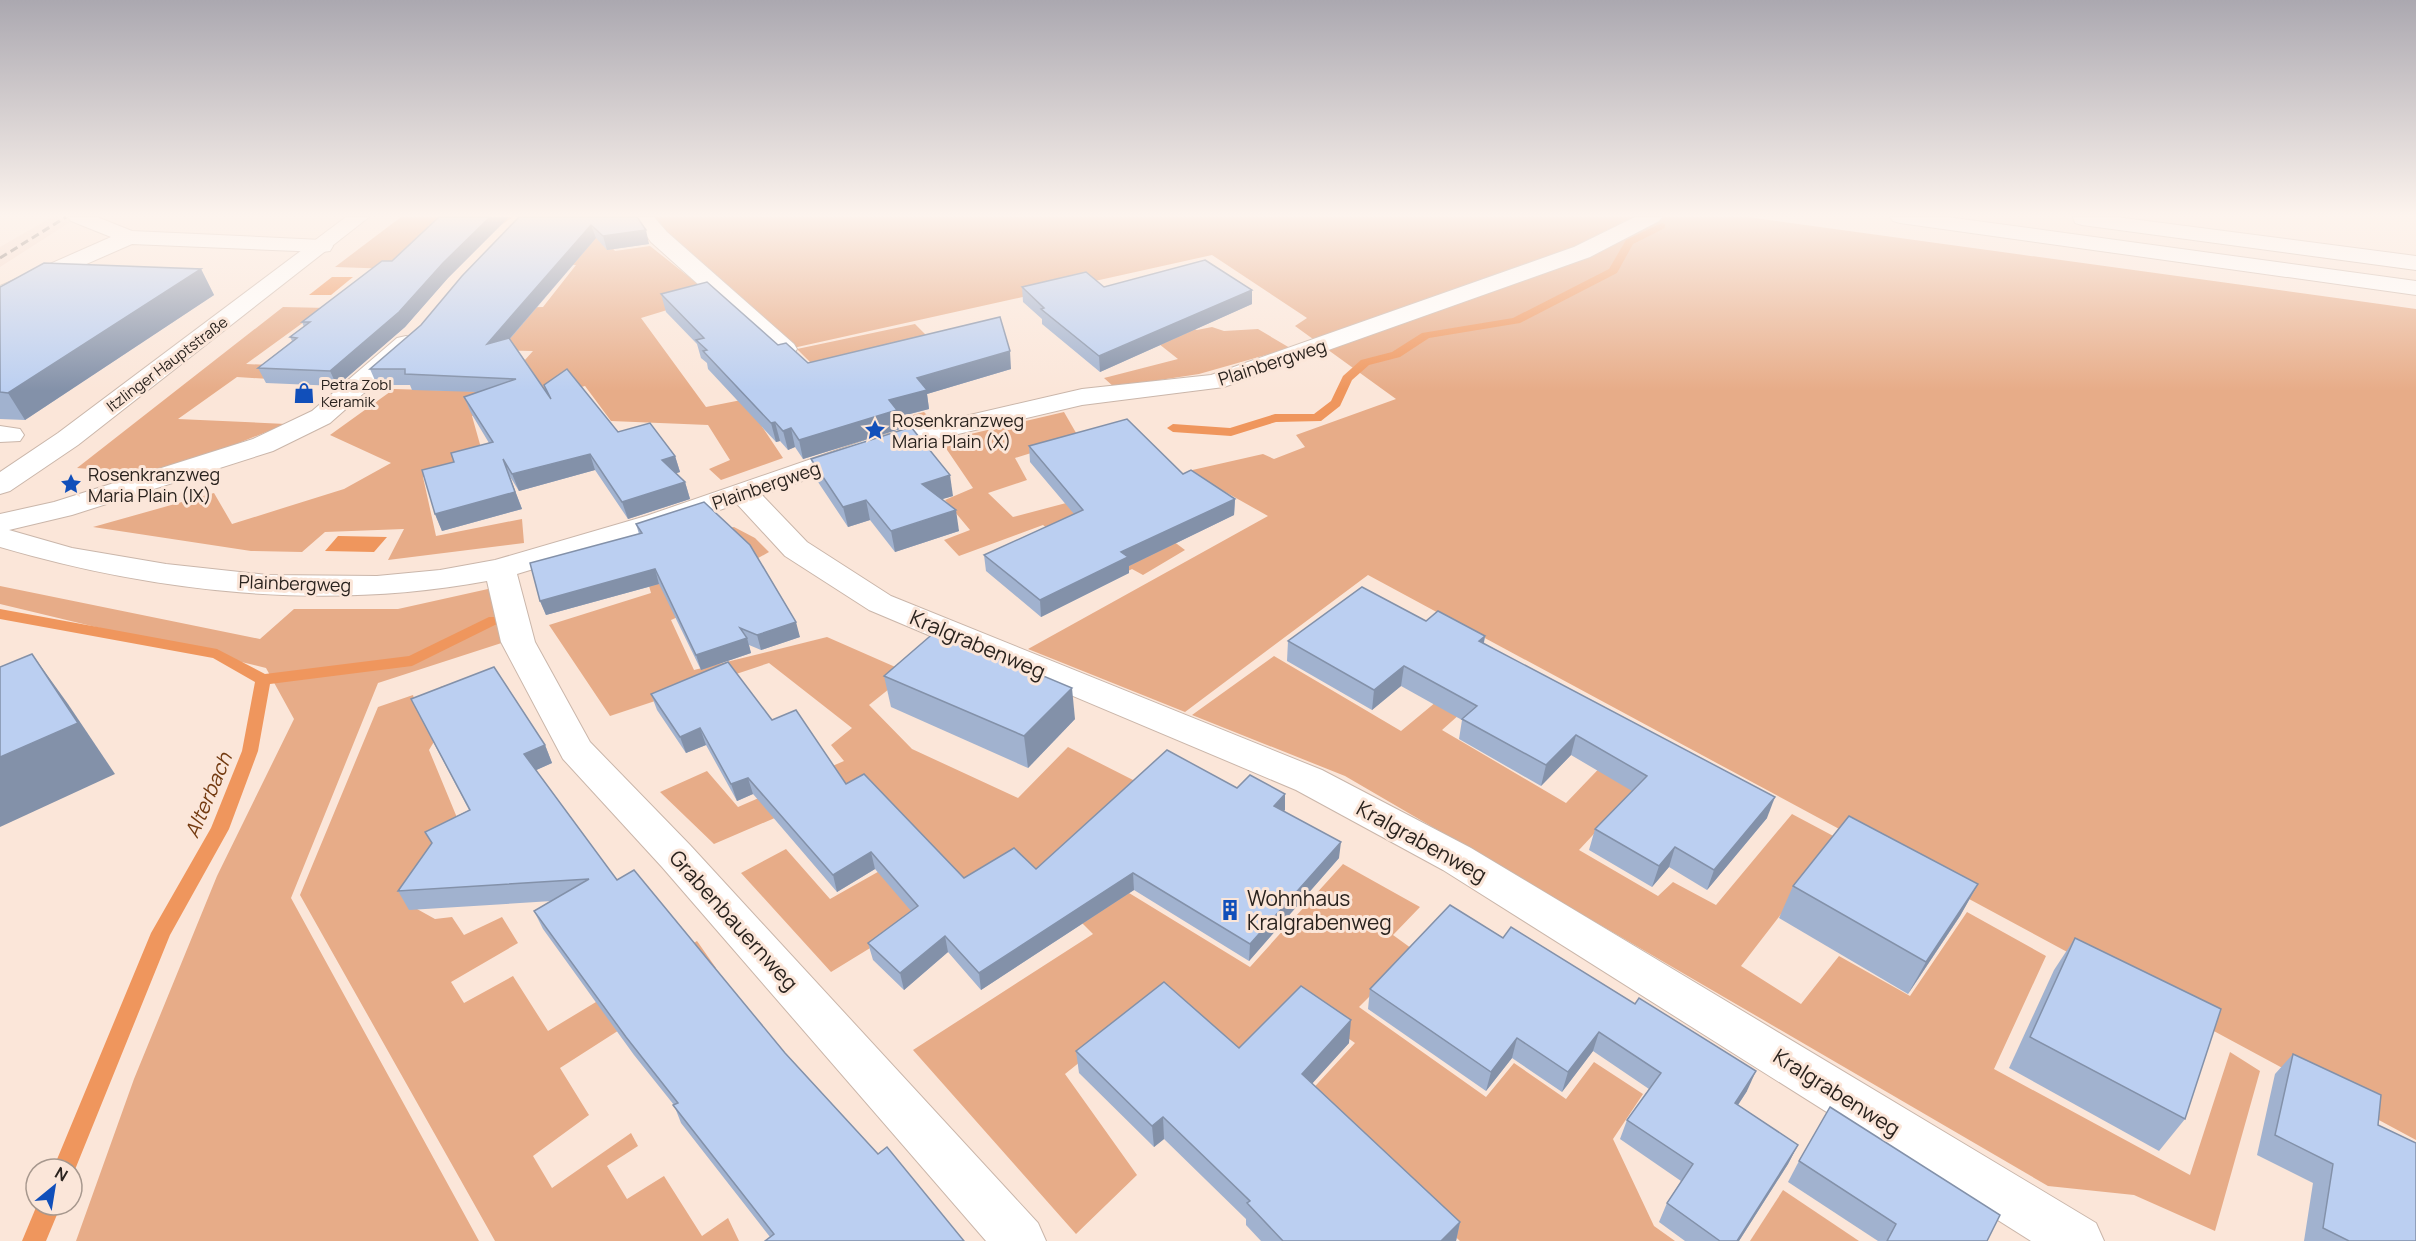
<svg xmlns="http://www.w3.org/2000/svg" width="2416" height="1241" font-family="Manrope,sans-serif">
<rect width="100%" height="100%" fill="#fbe6d9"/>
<!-- built -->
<polygon fill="#f4d7c8" points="52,217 78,217 0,267 0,247"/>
<!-- green -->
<g fill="#e7ac88">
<polygon points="401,217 513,217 481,239 394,269 335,267"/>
<polygon points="650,217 1748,217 2416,309 2416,1140 1368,575 1185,712 1028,649 1268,516 1188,471 1263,454 1274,459 1305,447 1296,435 1396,399 1295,326 1307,318 1212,255 793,348"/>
<polygon points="538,232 603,237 615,251 650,246 713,296 641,318 706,407 807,387 761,425 783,458 721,480 709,469 730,460 708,425 611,421 585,386 472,416 483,455 423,477 436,536 522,519 524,543 388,560 404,529 325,532 302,552 251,551 93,527 214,493 232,524 344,489 391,463 330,435 394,389 496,392 533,351 433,349 471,309 543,307 576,265 507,263"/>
<polygon points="283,307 418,310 308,319 246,364 316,367 300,381 237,377 178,419 286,424 219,451 143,473 77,468"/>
<polygon points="915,324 928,337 883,423 924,412 929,417 879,431 797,349"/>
<polygon points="1182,324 1197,330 1212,327 1224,331 1258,329 1290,348 1199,374 1114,387 1104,378 1178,359 1135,325"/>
<polygon points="1064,412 1079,438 1015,458 1027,480 988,493 1013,517 1108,492 1185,550 1143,575 1132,569 1112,579 1043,525 959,556 944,540 970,530 945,500 973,488 941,441"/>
<polygon points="734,527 755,538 769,552 735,571 743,588 671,620 694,670 827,637 909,673 869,705 912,749 1018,798 1068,747 1139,783 1067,855 1250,967 1343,864 1420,907 1393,935 1415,951 1359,1007 1486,1097 1514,1063 1566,1099 1594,1062 1643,1094 1613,1139 1654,1226 1675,1241 1460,1241 1306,1096 1355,1043 1296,1002 1244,1054 1163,995 1065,1074 1137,1175 1076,1234 913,1050 1093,934 1017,858 831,972 741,873 786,849 830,899 929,843 863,780 714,844 660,792 707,771 738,807 844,761 831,745 852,728 769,663 610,716 549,625 651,593 638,547"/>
<polygon points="0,586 260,639 294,609 398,609 497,587 511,640 378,683 291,898 479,1241 76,1241 134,1079 217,876 294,719 266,668 0,604"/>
<polygon points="1495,653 1515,665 1442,730 1566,803 1634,732 1671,751 1579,850 1658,896 1673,882 1716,905 1792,814 1839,839 1741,966 1801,1004 1839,956 1910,996 1967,912 2046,956 1994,1069 2190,1175 2230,1052 2260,1071 2215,1231 2134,1195 2048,1186 1345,776 1192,715 1274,656 1401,731"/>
<polygon points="459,681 478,717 444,725 429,750 458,820 417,909 435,919 452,917 464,935 502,917 518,943 451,982 464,1003 513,976 548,1031 697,941 716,968 560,1068 589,1115 533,1156 552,1188 631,1133 638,1146 607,1166 627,1199 664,1176 702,1236 728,1218 739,1241 495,1241 300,895 378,707 413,695 418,712 444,704 440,687"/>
<polygon points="1783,1190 1859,1241 1750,1241"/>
</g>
<!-- water -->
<g fill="#ef965d">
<polygon points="332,277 353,277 331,295 309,295"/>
<polygon points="338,536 339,536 387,537 374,552 325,551"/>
</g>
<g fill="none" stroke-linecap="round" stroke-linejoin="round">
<!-- stream -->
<g fill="#ef965d" fill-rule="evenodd">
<polygon points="1662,223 1665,224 1665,228 1633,244 1617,273 1520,323 1429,338 1400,357 1369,365 1352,380 1340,406 1321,421 1276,422 1231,436 1173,432 1167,428 1173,424 1230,428 1275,414 1314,414 1331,401 1343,376 1361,360 1392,352 1422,333 1513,318 1609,269 1626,240"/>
<polygon points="0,609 217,649 265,674 409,656 489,617 499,617 501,620 499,623 412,666 270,684 258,751 229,829 170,935 72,1177 72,1169 53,1169 151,933 211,828 242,751 255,682 213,658 0,619"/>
<polygon points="37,1205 61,1205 46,1241 22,1241"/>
</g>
<defs>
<g id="minor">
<polygon points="68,217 97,217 132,231 322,240 330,241 333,246 330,251 322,252 132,244 0,302 0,286 111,237 71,221"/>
<polygon points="633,217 654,217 667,232 794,344 797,349 794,354 785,356 776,354 651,242"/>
<path d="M1635 217H1662L1659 221 1590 257 1224 387 1082 405 894 449 762 495 807 542 891 596 1322 770 1471 848 2096 1223 2104 1241H2031L1443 870 1296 790 869 610 785 556 737 504 668 528 517 574 535 642 590 742 690 845 1038 1223 1046 1241H986L662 867 563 759 501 642 487 581C326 611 157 593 0 547V514L54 502 253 439 312 411 397 338 406 336 415 338 418 343 415 348 330 423 273 451 72 515 9 530 72 548 166 564 267 575 377 576 440 570 495 560 646 516 875 437 1082 389 1211 375 1574 247Z"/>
<polygon points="0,426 20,429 24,435 20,441 0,442"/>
</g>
<polygon id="major" points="346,217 369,217 78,445 10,491 0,494 0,472 58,433"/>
<g id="highway">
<polygon points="1890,217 1947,217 2416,281 2416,295 1900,223 1893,221"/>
<polygon points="2073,217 2116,217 2416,256 2416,270 2082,225 2075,223"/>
</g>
</defs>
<!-- minor casing -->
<use href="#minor" stroke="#cab6aa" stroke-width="2"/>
<!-- major casing -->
<use href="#major" stroke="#cab6aa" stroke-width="2"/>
<!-- highway casing -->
<use href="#highway" stroke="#cab6aa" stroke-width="2"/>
<!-- minor -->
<use href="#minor" fill="#fff" fill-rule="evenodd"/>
<!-- major -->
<use href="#major" fill="#fff" fill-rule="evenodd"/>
<!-- highway -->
<use href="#highway" fill="#fff" fill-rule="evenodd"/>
<!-- rail -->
<polyline stroke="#675c55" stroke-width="3" stroke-dasharray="8 4.5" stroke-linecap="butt" points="0,258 66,217"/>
</g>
<!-- wall -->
<g fill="#a1b2cf">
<polygon points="439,217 509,217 448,278 405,327 337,386 266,383 258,368 292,341 290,337 304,327 302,322 392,261"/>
<polygon points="519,217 637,217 649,244 607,250 596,238 510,339 546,391 544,385 618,432 675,456 680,472 676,473 685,482 690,499 628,519 595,470 519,491 509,475 522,509 442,531 435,514 454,462 489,443 471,413 464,397 477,392 412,390 410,385 377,385 370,369 421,325"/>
<polygon points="201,269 214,295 25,420 0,419 0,287"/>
<polygon points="1022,287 1104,287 1252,304 1100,372 1042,324 1042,319 1023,302"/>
<polygon points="661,294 778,345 808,363 1011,369 927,394 929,409 898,417 900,429 803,459 795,447 788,450 780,441 776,442 708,369 707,363 701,358 697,344 666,312"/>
<polygon points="1029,446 1183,474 1235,499 1234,515 1129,566 1129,573 1041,617 986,571 984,555 1074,514 1030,462"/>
<polygon points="811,459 953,496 942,499 959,531 895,552 870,520 848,527 816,479"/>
<polygon points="636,524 800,637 761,650 749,645 751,653 701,670 659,584 546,615 540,601 639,534"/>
<polygon points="1426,621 1485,636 1484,643 1767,818 1707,890 1669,867 1652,887 1589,850 1595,829 1632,791 1571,755 1541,786 1459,739 1462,720 1401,686 1372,710 1287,661 1288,641"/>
<polygon points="884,676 1075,719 1028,768 891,707"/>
<polygon points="651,694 772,720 846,784 964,878 1036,869 1237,788 1285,794 1284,811 1339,858 1249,961 1134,890 981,990 948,952 904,990 873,960 868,943 911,911 875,869 837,892 753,794 737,801 706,745 686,753 657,710"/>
<polygon points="420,717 545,745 552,763 536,770 617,880 785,1053 878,1154 770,1237 681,1123 674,1105 634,1055 543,929 534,911 552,901 409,910 398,891 432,844 425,832 469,810"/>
<polygon points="1978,884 1960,916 1908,994 1779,918 1793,886"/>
<polygon points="1450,905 1747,1091 1738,1105 1798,1145 1788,1164 1739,1241 1685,1241 1659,1222 1667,1203 1681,1181 1620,1139 1627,1120 1649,1089 1593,1051 1562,1092 1512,1058 1486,1091 1368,1009 1370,989"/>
<polygon points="2075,938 2185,1119 2159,1151 2009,1068 2054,970"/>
<polygon points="1349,1043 1312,1083 1460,1222 1456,1241 1261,1241 1246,1225 1246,1219 1164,1139 1154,1147 1079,1073 1076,1051 1239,1048"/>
<polygon points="2293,1054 2378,1125 2416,1241 2304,1241 2313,1183 2257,1155 2275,1074"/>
<polygon points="1799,1161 1987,1241 1878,1241 1788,1182"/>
</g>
<!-- shaded-wall -->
<g fill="#8391a9">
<polygon points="490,217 509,217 448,278 405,327 337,386 330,371"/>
<polygon points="591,225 596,238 492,359 487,344"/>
<polygon points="646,230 649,244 607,250 603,236"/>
<polygon points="201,269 214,295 25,420 8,393"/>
<polygon points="1252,290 1252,304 1100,372 1099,356"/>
<polygon points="1010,351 1011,369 927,394 929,409 898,417 900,429 803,459 799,440 889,400 917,378"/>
<polygon points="775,422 780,441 776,442 771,423"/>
<polygon points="791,428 795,447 788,450 783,431"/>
<polygon points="590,454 595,470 519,491 512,474"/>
<polygon points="675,456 680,472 667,476 662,460"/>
<polygon points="503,459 522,509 442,531 435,514"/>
<polygon points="950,475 953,496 926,504 922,484"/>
<polygon points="685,482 690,499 628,519 622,502"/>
<polygon points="1235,499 1234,515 1129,566 1129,573 1041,617 1040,600 1121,552"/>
<polygon points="866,500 870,520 848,527 843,507"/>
<polygon points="956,510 959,531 895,552 891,531"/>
<polygon points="655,569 659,584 546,615 540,601"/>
<polygon points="796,622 800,637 761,650 757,635"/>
<polygon points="1485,636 1481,656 1479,641"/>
<polygon points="747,638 751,653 701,670 696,655"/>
<polygon points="32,654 68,704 115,774 0,827 0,757"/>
<polygon points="1404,666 1401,686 1372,710 1374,690"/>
<polygon points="1072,688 1075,719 1028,768 1024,736"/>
<polygon points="700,728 706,745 686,753 680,737"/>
<polygon points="1576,735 1571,755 1541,786 1546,765"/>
<polygon points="545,745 552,763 532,772 524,754"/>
<polygon points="748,778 753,794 737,801 731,784"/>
<polygon points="1285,794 1285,810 1274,822 1274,806"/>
<polygon points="1775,797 1767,818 1707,890 1714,870"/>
<polygon points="1341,842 1339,858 1249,961 1250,944"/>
<polygon points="1675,847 1669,867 1652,887 1659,866"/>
<polygon points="871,852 875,869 837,892 833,875"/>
<polygon points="1133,873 1134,890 981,990 979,973"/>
<polygon points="1978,884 1960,916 1908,994 1926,962"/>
<polygon points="945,936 948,952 904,990 900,973"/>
<polygon points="1351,1020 1349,1043 1301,1096 1302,1074"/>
<polygon points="1599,1032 1593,1051 1562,1092 1568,1072"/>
<polygon points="1517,1038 1512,1058 1486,1091 1491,1072"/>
<polygon points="1756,1071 1747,1091 1726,1123 1735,1103"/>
<polygon points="1163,1117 1164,1139 1154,1147 1152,1126"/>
<polygon points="1798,1145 1788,1164 1739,1241 1737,1241"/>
<polygon points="1460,1222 1456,1241 1441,1241"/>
</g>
<!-- building -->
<g fill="#bbcff1" stroke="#8391a9" stroke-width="1.5">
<polygon points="439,217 490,217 443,263 399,312 330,371 258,368 297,338 290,337 310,322 302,322 382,261 392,261"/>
<polygon points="519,217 637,217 646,230 603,236 591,225 487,344 509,338 551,399 544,385 567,369 618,432 650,423 675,456 662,460 685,482 622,502 590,454 512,474 503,459 515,492 435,514 422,470 454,462 451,453 493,442 464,397 516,379 405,374 405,369 370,369 421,325 462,276"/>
<polygon points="1205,260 1252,290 1099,356 1041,309 1044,308 1022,287 1086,272 1104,287"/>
<polygon points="44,263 201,269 8,393 0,392 0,287"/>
<polygon points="707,282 778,345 786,343 808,363 1000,317 1010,351 917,378 927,390 889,400 897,410 799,440 791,428 783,431 775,422 771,423 703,351 707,350 696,340 704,338 661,294"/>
<polygon points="1127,419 1183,474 1191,470 1235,499 1121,552 1128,557 1040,600 984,555 1083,510 1029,446"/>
<polygon points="911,427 950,475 922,484 956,510 891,531 866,500 843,507 811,459"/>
<polygon points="704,502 750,545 796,622 757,635 740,628 747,638 696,655 655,569 540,601 530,563 642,533 636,524"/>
<polygon points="1362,587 1426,621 1438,611 1485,636 1479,641 1775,797 1714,870 1675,847 1659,866 1595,829 1647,776 1576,735 1546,765 1462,719 1477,706 1404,666 1374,690 1288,641"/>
<polygon points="936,631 1072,688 1024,736 884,676"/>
<polygon points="32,654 78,723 0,757 0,667"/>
<polygon points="728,662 772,720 796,710 846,784 864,774 964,878 1014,848 1036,869 1167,750 1237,788 1250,775 1285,794 1274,806 1341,842 1250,944 1133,873 979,973 945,936 900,973 868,943 918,906 871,852 833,875 748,778 731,784 700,728 680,737 651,694"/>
<polygon points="494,667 545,745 524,754 617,880 634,870 785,1053 878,1154 887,1147 964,1241 765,1241 774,1234 673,1105 678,1103 626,1037 534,911 589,879 398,891 432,843 425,832 470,810 411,699"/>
<polygon points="1849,816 1978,884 1926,962 1793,886"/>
<polygon points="1450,905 1503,938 1511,927 1635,1004 1639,998 1756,1071 1735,1103 1798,1145 1737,1241 1720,1241 1667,1203 1693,1164 1627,1120 1661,1073 1599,1032 1568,1072 1517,1038 1491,1072 1370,989"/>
<polygon points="2075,938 2221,1009 2185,1119 2030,1037"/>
<polygon points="1164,982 1239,1048 1301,986 1351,1020 1302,1074 1460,1222 1441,1241 1283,1241 1247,1203 1250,1201 1163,1117 1152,1126 1076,1051"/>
<polygon points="2293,1054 2381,1095 2378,1125 2416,1143 2416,1241 2349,1241 2323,1228 2333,1164 2275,1135"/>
<polygon points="1830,1107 2000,1215 1987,1241 1887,1241 1896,1224 1799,1161"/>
</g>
<!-- sky -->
<linearGradient id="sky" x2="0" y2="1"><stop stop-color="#aba8b0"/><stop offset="0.55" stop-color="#fdf4ee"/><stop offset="1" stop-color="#fdf4ee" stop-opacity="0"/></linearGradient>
<rect width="2416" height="391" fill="url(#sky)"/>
<!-- icons -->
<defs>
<symbol id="shop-bare" viewBox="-9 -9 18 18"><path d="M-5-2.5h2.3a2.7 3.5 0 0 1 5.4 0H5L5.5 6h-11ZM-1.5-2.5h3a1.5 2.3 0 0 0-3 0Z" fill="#114fba" stroke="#fbe6d9" stroke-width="2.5" paint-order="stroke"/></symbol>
<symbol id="sight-bare" viewBox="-9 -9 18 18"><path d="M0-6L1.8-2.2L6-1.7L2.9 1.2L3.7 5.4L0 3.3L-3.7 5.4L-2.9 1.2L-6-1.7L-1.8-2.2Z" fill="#114fba" stroke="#fbe6d9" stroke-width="2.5" paint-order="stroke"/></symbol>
<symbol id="building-bare" viewBox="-9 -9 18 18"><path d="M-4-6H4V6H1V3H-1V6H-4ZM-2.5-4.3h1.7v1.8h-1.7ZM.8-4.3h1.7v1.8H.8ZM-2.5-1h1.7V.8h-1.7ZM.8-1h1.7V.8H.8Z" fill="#114fba" stroke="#fbe6d9" stroke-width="2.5" paint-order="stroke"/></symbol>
</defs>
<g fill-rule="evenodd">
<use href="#shop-bare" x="289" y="378" width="30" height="30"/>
<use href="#sight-bare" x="860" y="415" width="30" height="30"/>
<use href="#sight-bare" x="56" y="469" width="30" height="30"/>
<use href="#building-bare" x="1215" y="895" width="30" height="30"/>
</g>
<g text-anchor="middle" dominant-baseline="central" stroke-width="6" stroke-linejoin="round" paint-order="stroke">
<!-- far-street labels -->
<g font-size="15" fill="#2a231e" stroke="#fbe6d9">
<text transform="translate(167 364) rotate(-37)">Itzlinger Hauptstraße</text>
</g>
<!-- far-poi labels -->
<g font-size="15" fill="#2a231e" stroke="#fbe6d9" text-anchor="start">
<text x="321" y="384">Petra Zobl<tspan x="321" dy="17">Keramik</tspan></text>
</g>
<!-- street labels -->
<g font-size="18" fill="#2a231e" stroke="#fbe6d9">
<text transform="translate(1272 362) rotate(-18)">Plainbergweg</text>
<text transform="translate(766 485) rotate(-19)">Plainbergweg</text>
<text transform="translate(295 583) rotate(2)">Plainbergweg</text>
</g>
<!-- poi labels -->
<g font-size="18" fill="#2a231e" stroke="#fbe6d9" text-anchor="start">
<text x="892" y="420">Rosenkranzweg<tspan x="892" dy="21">Maria Plain (X)</tspan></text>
<text x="88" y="474">Rosenkranzweg<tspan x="88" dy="21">Maria Plain (IX)</tspan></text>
</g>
<!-- water labels -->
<g font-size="20" font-style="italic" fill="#733a10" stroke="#fbe6d9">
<text transform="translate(208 795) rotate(-67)">Alterbach</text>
</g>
<!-- near-street labels -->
<g font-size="21" fill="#2a231e" stroke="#fbe6d9">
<text transform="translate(978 644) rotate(23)">Kralgrabenweg</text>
<text transform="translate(1422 841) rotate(29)">Kralgrabenweg</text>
<text transform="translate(734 920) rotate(48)">Grabenbauernweg</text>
<text transform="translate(1837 1092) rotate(32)">Kralgrabenweg</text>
</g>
<!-- near-poi labels -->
<g font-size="21" fill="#2a231e" stroke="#fbe6d9" text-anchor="start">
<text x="1247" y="898">Wohnhaus<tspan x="1247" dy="24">Kralgrabenweg</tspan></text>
</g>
</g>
<!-- north arrow -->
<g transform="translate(54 1187) rotate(30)"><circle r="28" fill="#fbe6d9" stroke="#a7988e" stroke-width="1.5"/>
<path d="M0-4.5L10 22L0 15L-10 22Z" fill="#114fba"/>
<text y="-9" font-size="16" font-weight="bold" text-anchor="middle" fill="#2a231e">N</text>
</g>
</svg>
